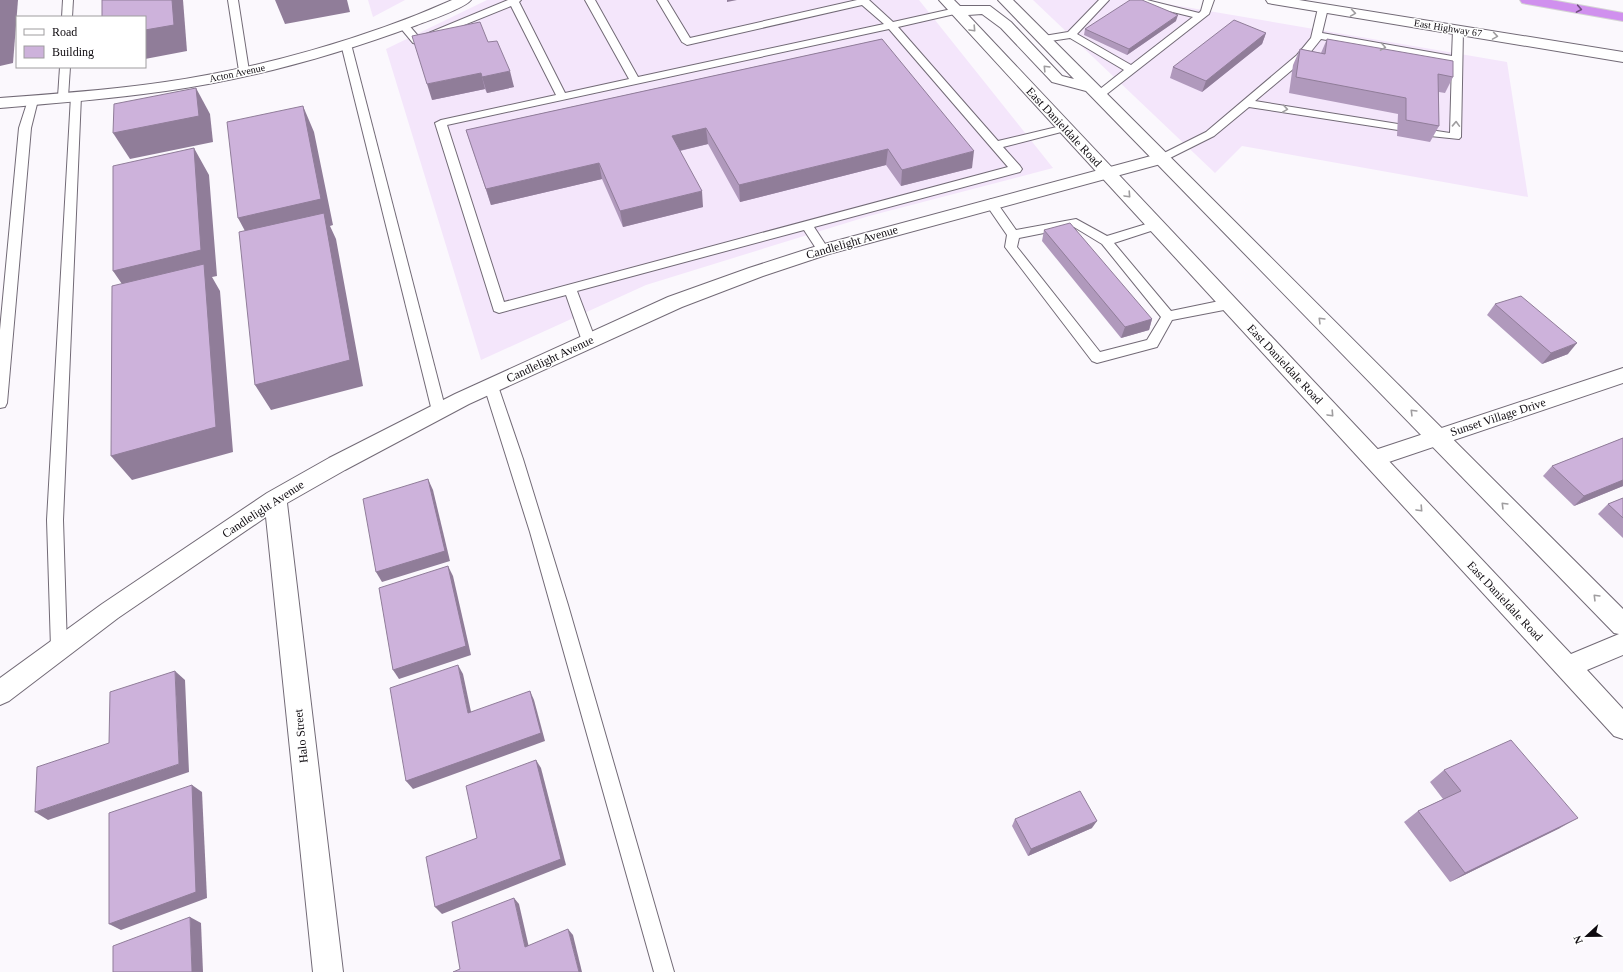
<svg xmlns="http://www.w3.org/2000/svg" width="1623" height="972" font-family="'Times New Roman',serif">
<rect width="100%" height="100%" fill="#fbf8fd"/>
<!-- built -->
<g fill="#f4e6fb">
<polygon points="368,0 405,0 373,17"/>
<polygon points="487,0 919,0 1053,168 869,216 646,285 481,360 386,49"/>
<polygon points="1033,0 1144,0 1507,62 1528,197 1242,146 1215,173"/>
</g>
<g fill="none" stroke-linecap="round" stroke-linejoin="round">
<defs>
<g id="service">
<polygon points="63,0 73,0 72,17 62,17"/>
<polygon points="228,0 238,0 249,71 244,74 239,71"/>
<path d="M508 0H521L519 2 565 93 629 79 585 0H595L638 77 884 24 862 5 687 45 682 42 657 0H667L690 38 857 0H869L893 22 956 8 961 11 959 13 898 27 998 141 1065 125 1071 128 1069 130 1003 147 1020 166 1022 169 1020 172 814 227 829 250 827 253H819L804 230 577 291 596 341 594 344 589 346 584 344 582 341 566 295 499 313 494 311 435 123 441 120 556 95 511 6 417 44 413 43 398 25 403 22 407 23 419 37ZM889 29 1008 167 504 302 447 125Z"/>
<polygon points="1099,0 1109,0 1077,34 1131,65 1193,17 1132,2 1130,0 1147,0 1199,13 1201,11 1204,0 1214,0 1209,14 1103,97 1095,97 1094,95 1095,93 1124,70 1070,38 1044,42 1039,39 1044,36 1068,32"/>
<polygon points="1323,5 1328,8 1322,33 1452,56 1453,30 1454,28 1462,28 1463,30 1461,137 1459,139 1430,136 1424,133 1430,130 1450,133 1452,62 1321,39 1305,59 1255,101 1398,124 1402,125 1404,127 1402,129 1398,130 1249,107 1214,136 1166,160 1158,160 1156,158 1158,156 1206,132 1297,55 1311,38 1318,8"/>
<polygon points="346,41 351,44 446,411 444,415 439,416 434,415 432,411 341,44"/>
<polygon points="60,67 70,67 68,97 63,100 58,97"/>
<polygon points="76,93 81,96 63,520 67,648 65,653 59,655 53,653 51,648 47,520 71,96"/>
<polygon points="33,97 38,100 31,128 7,403 5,407 0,408 0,330 19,128 28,100"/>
<path d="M991 199 995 200 1016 230 1076 219 1107 236 1156 221 1160 222 1162 225 1160 228 1114 243 1171 311 1229 299 1234 301 1236 304 1234 307 1229 309 1172 320 1157 347 1097 363 1092 361 1005 247 1007 235 985 203ZM1074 227 1102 244 1161 317 1147 340 1100 352 1017 247 1019 238Z"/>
<polygon points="491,381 496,382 498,386 523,459 568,605 674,972 654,972 530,532 484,386 486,382"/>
</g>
<g id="minor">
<polygon points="1162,153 1168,154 1170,158 1168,162 829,254 763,276 682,307 469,404 345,470 287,503 343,972 313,972 266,517 118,618 9,701 0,705 0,678 102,604 267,493 329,458 455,394 668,297 749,268 817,246"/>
<polygon points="1623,368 1623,383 1374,467 1366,465 1363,459 1366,453"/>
</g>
<path id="tertiary" d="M452 0H471C465 8 428 21 417 25 336 55 251 79 166 91 111 99 55 103 0 108V98C55 94 111 90 165 82 260 68 365 39 452 0Z"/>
<g id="secondary">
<path d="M939 0H954L960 6H990L1011 22 1062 76 1074 79 998 0H1013L1623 609V655L1587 670 1623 709V739L1614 736ZM982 14 1001 28 1052 82 1086 91 1614 633 1619 634 1571 654 968 15Z"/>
<polygon points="1266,0 1299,0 1623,52 1623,62 1273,4 1268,3"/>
</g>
<polygon id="motorway" points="1520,0 1551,0 1623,13 1623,21 1527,4 1522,3"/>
</defs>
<!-- service casing -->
<use href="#service" stroke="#726a76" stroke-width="2"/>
<!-- minor casing -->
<use href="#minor" stroke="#726a76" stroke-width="2"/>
<!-- tertiary casing -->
<use href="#tertiary" stroke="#726a76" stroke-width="2"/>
<!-- secondary casing -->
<use href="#secondary" stroke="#726a76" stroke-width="2"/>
<!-- motorway casing -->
<use href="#motorway" stroke="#d4d3d4" stroke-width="2"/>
<!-- service -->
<use href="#service" fill="#fff" fill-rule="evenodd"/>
<!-- minor -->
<use href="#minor" fill="#fff" fill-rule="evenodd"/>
<!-- tertiary -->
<use href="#tertiary" fill="#fff" fill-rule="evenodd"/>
<!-- secondary -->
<use href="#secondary" fill="#fff" fill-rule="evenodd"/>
<!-- motorway -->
<use href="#motorway" fill="#d090ee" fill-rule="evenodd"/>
</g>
<!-- wall -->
<g fill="#b099bc">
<polygon points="1176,21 1127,55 1084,35 1085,29"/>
<polygon points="1266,33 1262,44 1202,92 1170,78 1173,67"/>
<polygon points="882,39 972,168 901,186 886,165 740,202 708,144 680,151 703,207 623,227 602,179 491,205 466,130"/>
<polygon points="1327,39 1453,77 1445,93 1439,92 1439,126 1430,142 1397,136 1398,114 1289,93 1293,65 1300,49 1321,53"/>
<polygon points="488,42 514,87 487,93 485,89 432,100"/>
<polygon points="1044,230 1152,319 1149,330 1121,338 1042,241"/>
<polygon points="1495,304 1568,354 1542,364 1487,315"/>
<polygon points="1623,438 1623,486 1574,506 1543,476 1552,466"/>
<polygon points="1623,498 1623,538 1598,514 1608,504"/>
<polygon points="1444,770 1560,828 1450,882 1404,822 1418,811 1443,799 1430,782"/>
<polygon points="1015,819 1092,828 1028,856 1012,826"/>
</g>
<!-- shaded-wall -->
<g fill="#907d99">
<polygon points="0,0 18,0 13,63 0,66"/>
<polygon points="172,0 183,0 187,51 145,59 145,30"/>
<polygon points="275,0 347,0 350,12 285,24"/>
<polygon points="727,0 737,0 727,2"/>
<polygon points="1178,15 1176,21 1127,55 1129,49"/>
<polygon points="1266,33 1262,44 1202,92 1206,81"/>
<polygon points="510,71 514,87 487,93 482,77"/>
<polygon points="481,73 485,89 432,100 427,84"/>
<polygon points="196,88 210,114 213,142 130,159 113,133"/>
<polygon points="303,106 314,132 333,225 330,226 336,239 363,386 271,410 255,385 252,244 238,218"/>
<polygon points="706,128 708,144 674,152 672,136"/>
<polygon points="194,148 209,175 217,276 212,277 220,291 233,452 132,480 111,456 131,297 113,271"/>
<polygon points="888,149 886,165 740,202 739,185"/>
<polygon points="974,151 972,168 901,186 902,170"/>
<polygon points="599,163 602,179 491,205 486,189"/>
<polygon points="702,191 703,207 623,227 620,211"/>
<polygon points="1152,319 1149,330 1121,338 1125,327"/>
<polygon points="1577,343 1568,354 1542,364 1551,353"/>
<polygon points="428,479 433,490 450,561 382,582 376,572"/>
<polygon points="1623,480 1623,486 1574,506 1584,496"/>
<polygon points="448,566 453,576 471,655 399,679 393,670"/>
<polygon points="458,665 463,674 473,721 468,713"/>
<polygon points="175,671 185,680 189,772 48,820 35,812 179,764"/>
<polygon points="530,691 534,700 545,741 413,789 406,781"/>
<polygon points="536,760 541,768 566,865 442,914 435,907"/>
<polygon points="192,785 202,792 207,898 121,930 109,924"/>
<polygon points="1578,818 1560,828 1450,882 1465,873"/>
<polygon points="1097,821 1092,828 1028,856 1031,849"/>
<polygon points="514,898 519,904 530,952 525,947"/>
<polygon points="190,917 201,923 203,972 192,972"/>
<polygon points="568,929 573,935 582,972 579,972"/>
</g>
<!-- building -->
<g fill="#cdb2db" stroke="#907d99">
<polygon points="102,0 172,0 174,25 145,30 145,17 102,17"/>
<polygon points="1130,0 1142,0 1178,15 1129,49 1085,29"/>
<polygon points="1234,20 1266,33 1206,81 1173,67"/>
<polygon points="480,22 488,42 497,41 510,71 482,77 481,73 427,84 412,36"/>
<polygon points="882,39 974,151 902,170 888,149 739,185 706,128 672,136 702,191 620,211 599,163 486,189 466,130"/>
<polygon points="1327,39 1453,61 1453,77 1438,74 1439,126 1406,120 1406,98 1296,77 1300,49 1325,54"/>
<polygon points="196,88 199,116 113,133 114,104"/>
<polygon points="303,106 321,199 238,218 227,122"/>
<polygon points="194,148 201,250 113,271 113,166"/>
<polygon points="324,213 350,360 255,385 239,232"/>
<polygon points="1070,223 1152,319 1125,327 1044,230"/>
<polygon points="204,264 216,427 111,456 112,286"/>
<polygon points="1521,296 1577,343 1551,353 1495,304"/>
<polygon points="1623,438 1623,480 1584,496 1552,466"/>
<polygon points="428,479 445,551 376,572 363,499"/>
<polygon points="1623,498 1623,518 1608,504"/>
<polygon points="448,566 466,646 393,670 379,588"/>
<polygon points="458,665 468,713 530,691 541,733 406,781 390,688"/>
<polygon points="175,671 179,764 35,812 37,767 109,743 110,692"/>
<polygon points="1511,740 1578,818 1465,873 1418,811 1461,791 1444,770"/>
<polygon points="536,760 561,859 435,907 426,857 477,838 466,786"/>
<polygon points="192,785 196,892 109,924 109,813"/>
<polygon points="1080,791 1097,821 1031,849 1015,819"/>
<polygon points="514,898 525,947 568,929 579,972 453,972 460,969 452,922"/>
<polygon points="190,917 192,972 113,972 113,946"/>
</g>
<!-- one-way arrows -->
<defs><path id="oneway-chevron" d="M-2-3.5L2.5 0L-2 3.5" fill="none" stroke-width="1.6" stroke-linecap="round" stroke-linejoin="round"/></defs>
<use stroke="#6f4d7e" href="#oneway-chevron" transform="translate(1579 9) rotate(10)"/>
<g stroke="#9f9d9f">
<use href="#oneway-chevron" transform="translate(1353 13) rotate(9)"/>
<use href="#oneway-chevron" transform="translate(973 29) rotate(47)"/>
<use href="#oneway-chevron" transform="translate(1495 36) rotate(9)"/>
<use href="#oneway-chevron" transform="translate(1383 47) rotate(10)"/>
<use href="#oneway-chevron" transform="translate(1046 68) rotate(-134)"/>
<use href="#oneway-chevron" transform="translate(1285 109) rotate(9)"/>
<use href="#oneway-chevron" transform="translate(1456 124) rotate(-88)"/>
<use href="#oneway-chevron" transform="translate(1128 195) rotate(47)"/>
<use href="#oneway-chevron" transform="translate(1321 320) rotate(-135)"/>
<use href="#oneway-chevron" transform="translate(1413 412) rotate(-135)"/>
<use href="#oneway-chevron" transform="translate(1331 414) rotate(47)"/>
<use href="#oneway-chevron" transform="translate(1504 505) rotate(-135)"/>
<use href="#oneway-chevron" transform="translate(1420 509) rotate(47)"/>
<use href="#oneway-chevron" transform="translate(1596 597) rotate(-135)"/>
</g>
<g text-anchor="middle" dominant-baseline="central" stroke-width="3" stroke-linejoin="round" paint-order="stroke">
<!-- far-street labels -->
<g font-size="10" fill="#0e0a0f" stroke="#fff">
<text transform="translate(1448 28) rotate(9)">East Highway 67</text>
<text transform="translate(237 73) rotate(-12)">Acton Avenue</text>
</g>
<!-- street labels -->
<g font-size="12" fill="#0e0a0f" stroke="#fff">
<text transform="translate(1064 127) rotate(47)">East Danieldale Road</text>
<text transform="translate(852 242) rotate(-16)">Candlelight Avenue</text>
<text transform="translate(550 359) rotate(-25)">Candlelight Avenue</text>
<text transform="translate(1285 364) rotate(47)">East Danieldale Road</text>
<text transform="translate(1498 417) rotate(-18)">Sunset Village Drive</text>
<text transform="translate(263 509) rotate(-33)">Candlelight Avenue</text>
<text transform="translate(1505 601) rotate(47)">East Danieldale Road</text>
<text transform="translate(301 736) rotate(-96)">Halo Street</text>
</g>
</g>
<!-- legend -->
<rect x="16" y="16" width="130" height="52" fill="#ffffff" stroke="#9f9d9f"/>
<rect x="24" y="29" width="20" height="6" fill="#ffffff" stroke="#9f9d9f"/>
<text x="52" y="36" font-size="12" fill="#0e0a0f">Road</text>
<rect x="24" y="46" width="20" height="12" fill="#cdb2db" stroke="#9f9d9f"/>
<text x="52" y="56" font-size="12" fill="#0e0a0f">Building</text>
<!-- north arrow -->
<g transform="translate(1587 936) rotate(248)" stroke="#ffffff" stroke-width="3" paint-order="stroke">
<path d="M0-3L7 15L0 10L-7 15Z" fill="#0e0a0f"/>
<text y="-6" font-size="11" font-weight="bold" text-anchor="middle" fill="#0e0a0f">N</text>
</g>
</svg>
